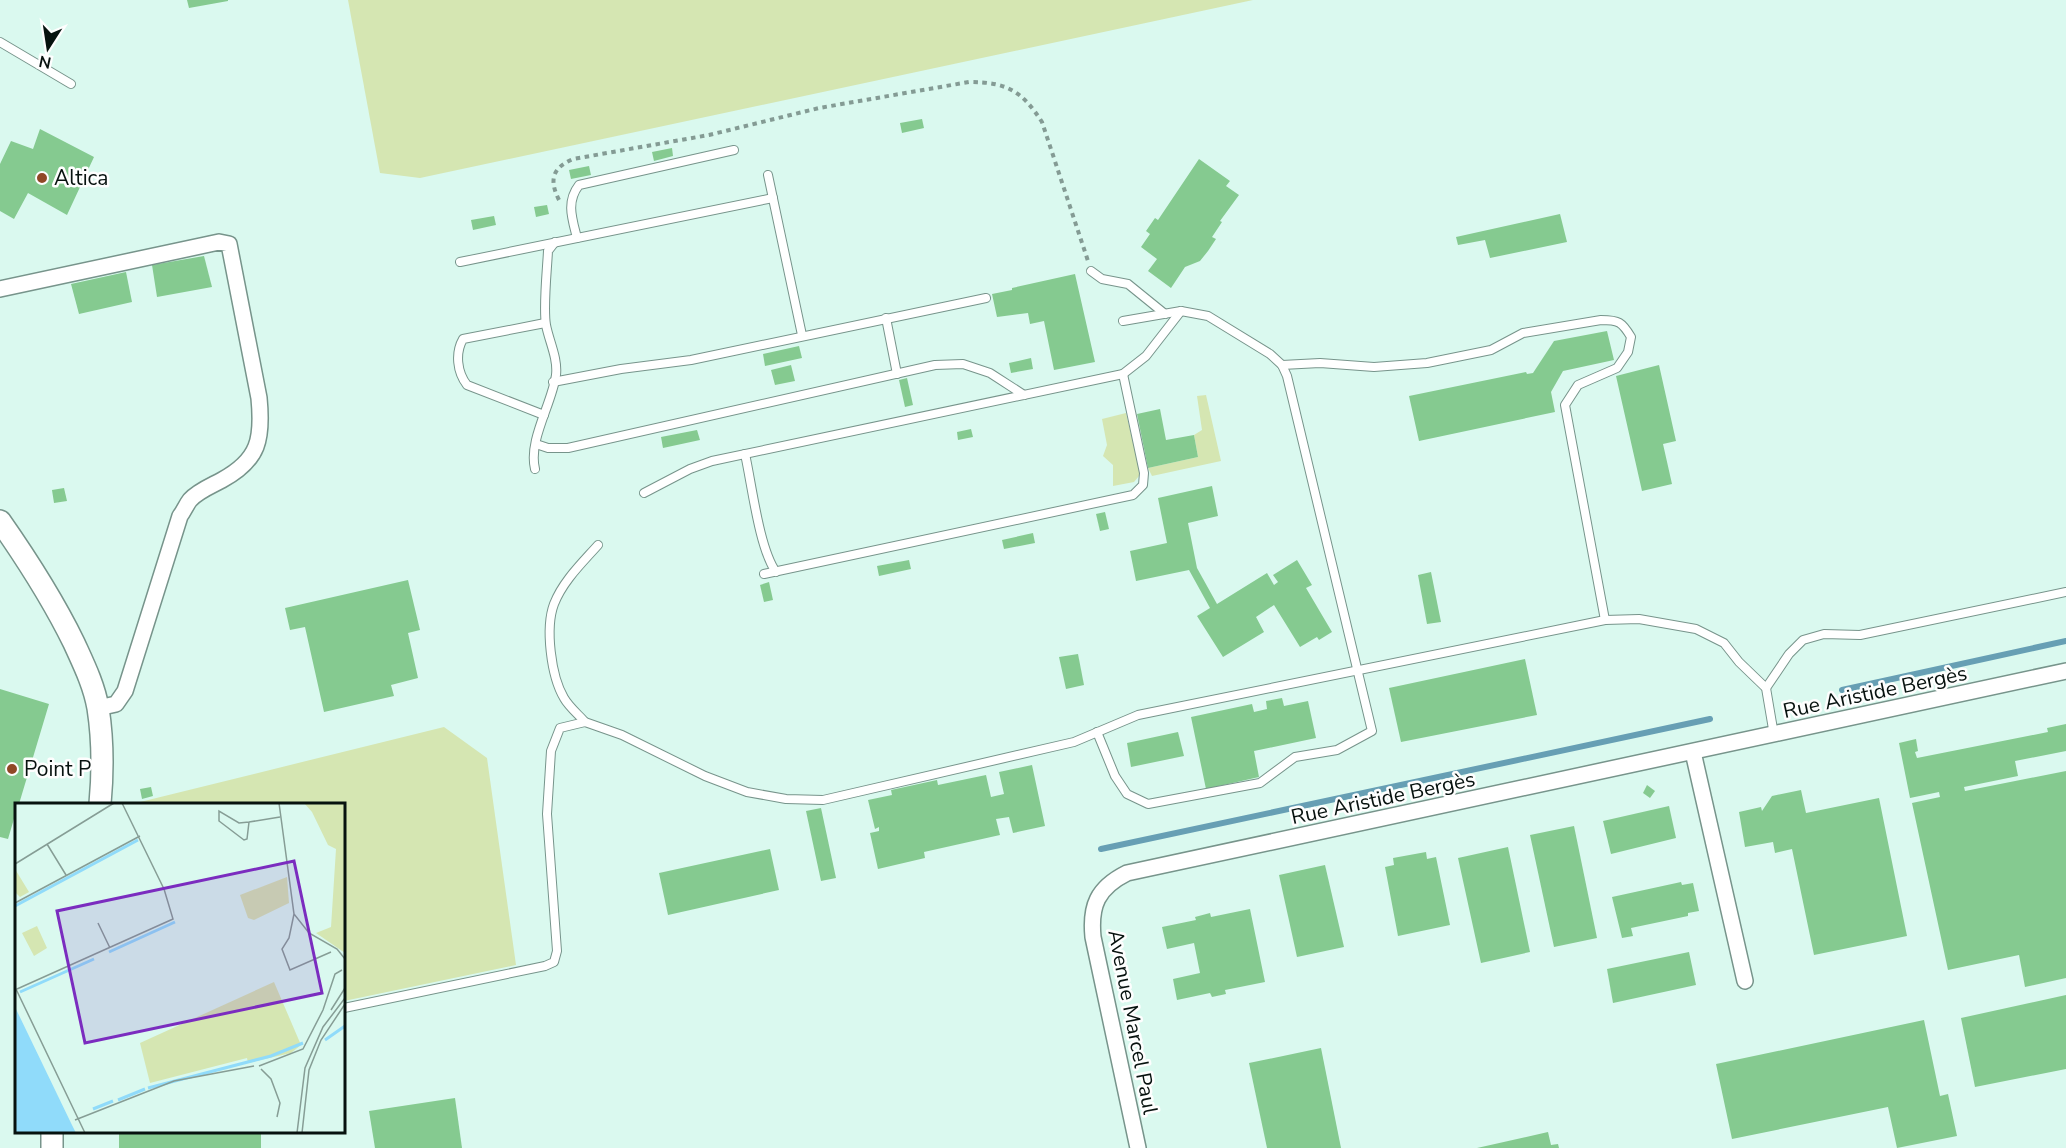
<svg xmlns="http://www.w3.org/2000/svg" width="2066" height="1148" font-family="'Nunito Sans',sans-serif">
<rect width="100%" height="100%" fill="#daf9ef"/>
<!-- green -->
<g fill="#d5e6b2">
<polygon points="348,0 1253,0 420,178 380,173"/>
<polygon points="1206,395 1221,461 1152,476 1148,468 1198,457 1194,435 1202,430 1197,396"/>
<polygon points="1126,413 1139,468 1139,476 1134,482 1113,486 1113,465 1103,456 1107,445 1102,419"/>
<polygon points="444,727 487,758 516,965 344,1001 344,804 132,804"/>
</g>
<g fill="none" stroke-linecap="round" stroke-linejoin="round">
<!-- stream -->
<g stroke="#679fb4" stroke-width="6">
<polyline points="1842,690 2066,641"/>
<polyline points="1101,849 1710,719"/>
</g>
</g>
<!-- building -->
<g fill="#85ca90">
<polygon points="187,0 228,0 228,1 189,8"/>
<polygon points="922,119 924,128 902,133 900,123"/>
<polygon points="40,129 94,157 67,215 28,193 14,219 0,211 0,164 11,141 33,149"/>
<polygon points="672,148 673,156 654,161 652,152"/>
<polygon points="1199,159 1230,181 1226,186 1239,195 1220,221 1222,222 1212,237 1216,239 1208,251 1200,261 1185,267 1171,288 1148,271 1157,259 1141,247 1150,234 1146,231 1155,218 1158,220"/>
<polygon points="589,166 591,175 571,179 569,170"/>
<polygon points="547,205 549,214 536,217 534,207"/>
<polygon points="1560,214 1567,242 1490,258 1485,240 1458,245 1456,237"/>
<polygon points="494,216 496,225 473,230 471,220"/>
<polygon points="204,256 212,287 157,297 152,265"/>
<polygon points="126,272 132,302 79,314 71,284"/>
<polygon points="1075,274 1095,362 1054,370 1044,321 1030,324 1028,313 997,317 992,294 1012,290 1012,288"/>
<polygon points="1607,331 1614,360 1563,371 1551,392 1555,412 1419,441 1409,396 1526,372 1527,374 1533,373 1554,341"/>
<polygon points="799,346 802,358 765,366 763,354"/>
<polygon points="1031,358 1033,369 1011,373 1009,363"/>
<polygon points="791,365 795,381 775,385 771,370"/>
<polygon points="1659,365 1676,441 1663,444 1672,484 1642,491 1616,376"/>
<polygon points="907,378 913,405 905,407 899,380"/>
<polygon points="1160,409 1166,440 1194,435 1198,457 1148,468 1137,414"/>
<polygon points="971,429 973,437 958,440 957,432"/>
<polygon points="697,430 700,440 663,448 661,437"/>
<polygon points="1212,486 1218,516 1188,523 1197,568 1217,604 1267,573 1274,585 1278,582 1273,575 1297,560 1312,585 1306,588 1332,632 1319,640 1317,637 1300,647 1274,605 1256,617 1264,632 1223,657 1197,616 1210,608 1189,570 1136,581 1130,551 1167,543 1158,498"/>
<polygon points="64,488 67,501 54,503 52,490"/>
<polygon points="1105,512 1109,529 1100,531 1096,514"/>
<polygon points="1033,533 1035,543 1004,549 1002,540"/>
<polygon points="909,560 911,569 879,576 877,566"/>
<polygon points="1431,572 1441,622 1427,624 1418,575"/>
<polygon points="408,580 420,630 408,633 418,678 391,685 394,696 324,712 305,627 290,630 285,608"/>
<polygon points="769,582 773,600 764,602 760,585"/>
<polygon points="1078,654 1084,685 1066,689 1059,657"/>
<polygon points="1525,659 1537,715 1401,742 1389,688"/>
<polygon points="0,689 49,704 19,804 16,804 16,812 8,839 0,837"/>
<polygon points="1282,698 1284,706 1308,701 1316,738 1254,751 1259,777 1206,789 1191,717 1252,704 1254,712 1267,709 1266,701"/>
<polygon points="2066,724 2066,751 2015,761 2018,776 1964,787 1965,791 2066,771 2066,978 2025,987 2019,955 1948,970 1912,803 1940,797 1939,792 1910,798 1899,743 1916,739 1918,751 1915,752 1917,758 2048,732 2047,728"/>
<polygon points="1178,732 1184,756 1131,767 1127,743"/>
<polygon points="1032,765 1045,826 1013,833 1009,817 996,819 1000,835 924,852 925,858 878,869 870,833 879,831 879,827 875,829 868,800 892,795 891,790 937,780 938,785 986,775 991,797 1004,794 999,772"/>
<polygon points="1647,785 1655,791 1650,798 1643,793"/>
<polygon points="151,787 153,796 142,799 140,789"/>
<polygon points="1801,790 1806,813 1879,798 1907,936 1814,955 1792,849 1775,853 1773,842 1745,847 1739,812 1761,807 1762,811 1772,796"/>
<polygon points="1669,806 1676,838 1611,854 1603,821"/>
<polygon points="821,808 836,878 821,881 806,811"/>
<polygon points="1574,826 1597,938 1554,947 1530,835"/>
<polygon points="1508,847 1530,952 1481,963 1458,858"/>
<polygon points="770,849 779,890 668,915 659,873"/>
<polygon points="1426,852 1427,859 1436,857 1450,925 1398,936 1385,867 1394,865 1393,858"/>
<polygon points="1325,865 1344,947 1297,957 1279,875"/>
<polygon points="1681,882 1682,885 1693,883 1699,911 1688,913 1688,916 1631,928 1633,936 1622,938 1612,897"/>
<polygon points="1250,909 1265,982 1225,990 1226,994 1212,997 1210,993 1177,1000 1173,979 1200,973 1194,943 1167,949 1162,927 1196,920 1195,917 1210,913 1211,917"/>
<polygon points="1689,952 1696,985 1613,1003 1607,969"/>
<polygon points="2066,995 2066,1069 1975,1087 1961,1018"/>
<polygon points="1924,1020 1940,1096 1948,1094 1957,1136 1897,1148 1888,1107 1732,1139 1716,1064"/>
<polygon points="1321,1048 1341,1148 1267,1148 1249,1063"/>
<polygon points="455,1098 462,1148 375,1148 369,1111"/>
<rect x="119" y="1132" width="142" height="16"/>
<polygon points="1548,1132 1551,1145 1558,1144 1559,1148 1477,1148"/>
</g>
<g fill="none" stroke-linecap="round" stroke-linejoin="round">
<defs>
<g id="lane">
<polyline points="0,42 71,84"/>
<polyline points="768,175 802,335"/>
<path d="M577 238C572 218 566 202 579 185L734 150"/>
<polyline points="460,262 773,198"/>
<polyline points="1091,271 1102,279 1128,284 1165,314"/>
<polyline points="886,318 897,374"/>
<path d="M1282 365 1320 363 1374 367 1427 363 1491 350 1523 333 1601 320C1619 320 1622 322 1631 337L1628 352 1617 368 1578 385 1565 405 1605 620"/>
<polyline points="553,382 621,369 691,360 986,298"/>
<path d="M544 415 467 385C457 372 455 353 463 339L545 323"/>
<polyline points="536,444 548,448 568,448 935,365 963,364 990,373 1024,395"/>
<path d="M745 454C752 485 759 548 776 572"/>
<path d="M535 469C528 440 552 404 556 375 558 358 549 341 546 325 543 307 547 271 548 251L555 242"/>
<polyline points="644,493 690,469 712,461 1123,374 1146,356 1181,311"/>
<polyline points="764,574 1133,495 1143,485 1144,473 1123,374"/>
<polyline points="1766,688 1789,654 1803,640 1824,634 1860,635 2066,592"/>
<path d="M585 722C579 715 569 707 564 698 551 676 545 628 554 604 563 581 582 563 598 545"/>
<polyline points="1097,732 1115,776 1127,794 1148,804 1260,783 1295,757 1337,750 1372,731 1287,376 1282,365 1270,354 1208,316 1181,311 1123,321"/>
<polyline points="344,1008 545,966 554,962 557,951 547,814 551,751 560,728 585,722 622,735 705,776 747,792 786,799 823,800 1074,742 1138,715 1605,620 1639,619 1696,629 1724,643 1739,662 1766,688 1774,735"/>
</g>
<g id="street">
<path d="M0 289 219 242 229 244 259 398C263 439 259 460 222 480 211 486 198 491 190 500 186 505 184 511 180 516L125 691 116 704 98 708"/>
<polyline points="1693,752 1745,981"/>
<path d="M1138 1148 1093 937C1090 906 1097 888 1127 873L2066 671"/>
</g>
<g id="secondary">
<path d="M0 521C28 561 53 600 74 643 84 665 94 685 98 708 103 740 103 772 100 804"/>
<polyline points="52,1148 52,1132"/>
</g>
</defs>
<!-- lane casing -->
<use href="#lane" stroke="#77948b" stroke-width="10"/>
<!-- street casing -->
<use href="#street" stroke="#77948b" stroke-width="18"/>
<!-- secondary casing -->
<use href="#secondary" stroke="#77948b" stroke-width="24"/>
<!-- path -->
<path stroke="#849b94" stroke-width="4" stroke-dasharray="4.5 4.5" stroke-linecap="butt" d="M559 200C549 180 552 168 573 159L709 135 819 108 969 82C1007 82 1022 91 1042 122L1088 261"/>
<!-- lane -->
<use href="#lane" stroke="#fff" stroke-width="8"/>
<!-- street -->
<use href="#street" stroke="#fff" stroke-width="15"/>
<!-- secondary -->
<use href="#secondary" stroke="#fff" stroke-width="21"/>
</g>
<!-- markers -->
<g fill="#904826" stroke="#fefefe" stroke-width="2">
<circle cx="42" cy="178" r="6"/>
<circle cx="12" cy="769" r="6"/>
</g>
<g text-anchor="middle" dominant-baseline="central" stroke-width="5" stroke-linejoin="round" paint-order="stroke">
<!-- poi labels -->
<g font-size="21" fill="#07120f" stroke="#fefefe" text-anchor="start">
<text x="54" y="178">Altica</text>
<text x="24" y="769">Point P</text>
</g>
<!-- street labels -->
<g font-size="21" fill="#07120f" stroke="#fefefe">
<text transform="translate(1875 692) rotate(-12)">Rue Aristide Bergès</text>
<text transform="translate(1383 798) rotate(-12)">Rue Aristide Bergès</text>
<text transform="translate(1133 1022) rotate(79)">Avenue Marcel Paul</text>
</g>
</g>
<!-- overview -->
<g transform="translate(15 803)">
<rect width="330" height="330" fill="#daf9ef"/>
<path d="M289 0H330V150L301 130 316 124 321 46 313 42 297 9ZM0 66 14 89 5 94 0 89ZM272 74 274 100 239 117 233 115 225 92ZM22 123 32 145 19 153 7 130ZM259 179 286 242 276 250 233 260 232 255 135 280 125 240Z" fill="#d5e6b2"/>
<path d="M0 204 56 320 61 330H0Z" fill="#90dbfa"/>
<path fill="none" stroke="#90dbfa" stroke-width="3" d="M0 103 123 37M94 149 160 119M5 189 79 156M310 237 330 223M133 285 256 253 288 240M103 297 130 286M78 306 98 298"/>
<path fill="none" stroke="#869d95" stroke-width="1.5" d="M264 0 279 111 294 130 322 146 330 156M234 19 232 36 229 37 204 18V8L224 20 234 19 265 14M32 41 51 72M0 61 99 0M0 100 125 33M279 111 274 135 267 146 275 167 316 149M83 120 95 145M0 184 70 330M2 186 158 116 149 86 107 0M316 207 330 185M244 263 288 246 308 207 320 171 327 167M246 266 256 276 265 300 262 314M60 317 159 278 239 263M282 330 290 265 308 224 330 195M287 330 294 267 306 237 330 201"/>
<path fill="#7b2cbf" fill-opacity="0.15" stroke="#7b2cbf" stroke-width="3" d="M279 58 307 190 70 240 42 108Z"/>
<rect width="330" height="330" fill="none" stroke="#07120f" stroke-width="3"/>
</g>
<!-- north arrow -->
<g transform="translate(48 48) rotate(192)" stroke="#fefefe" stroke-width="4.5" paint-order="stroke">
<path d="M0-4.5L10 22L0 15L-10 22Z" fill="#07120f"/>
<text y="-9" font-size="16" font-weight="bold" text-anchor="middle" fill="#07120f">N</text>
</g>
</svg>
